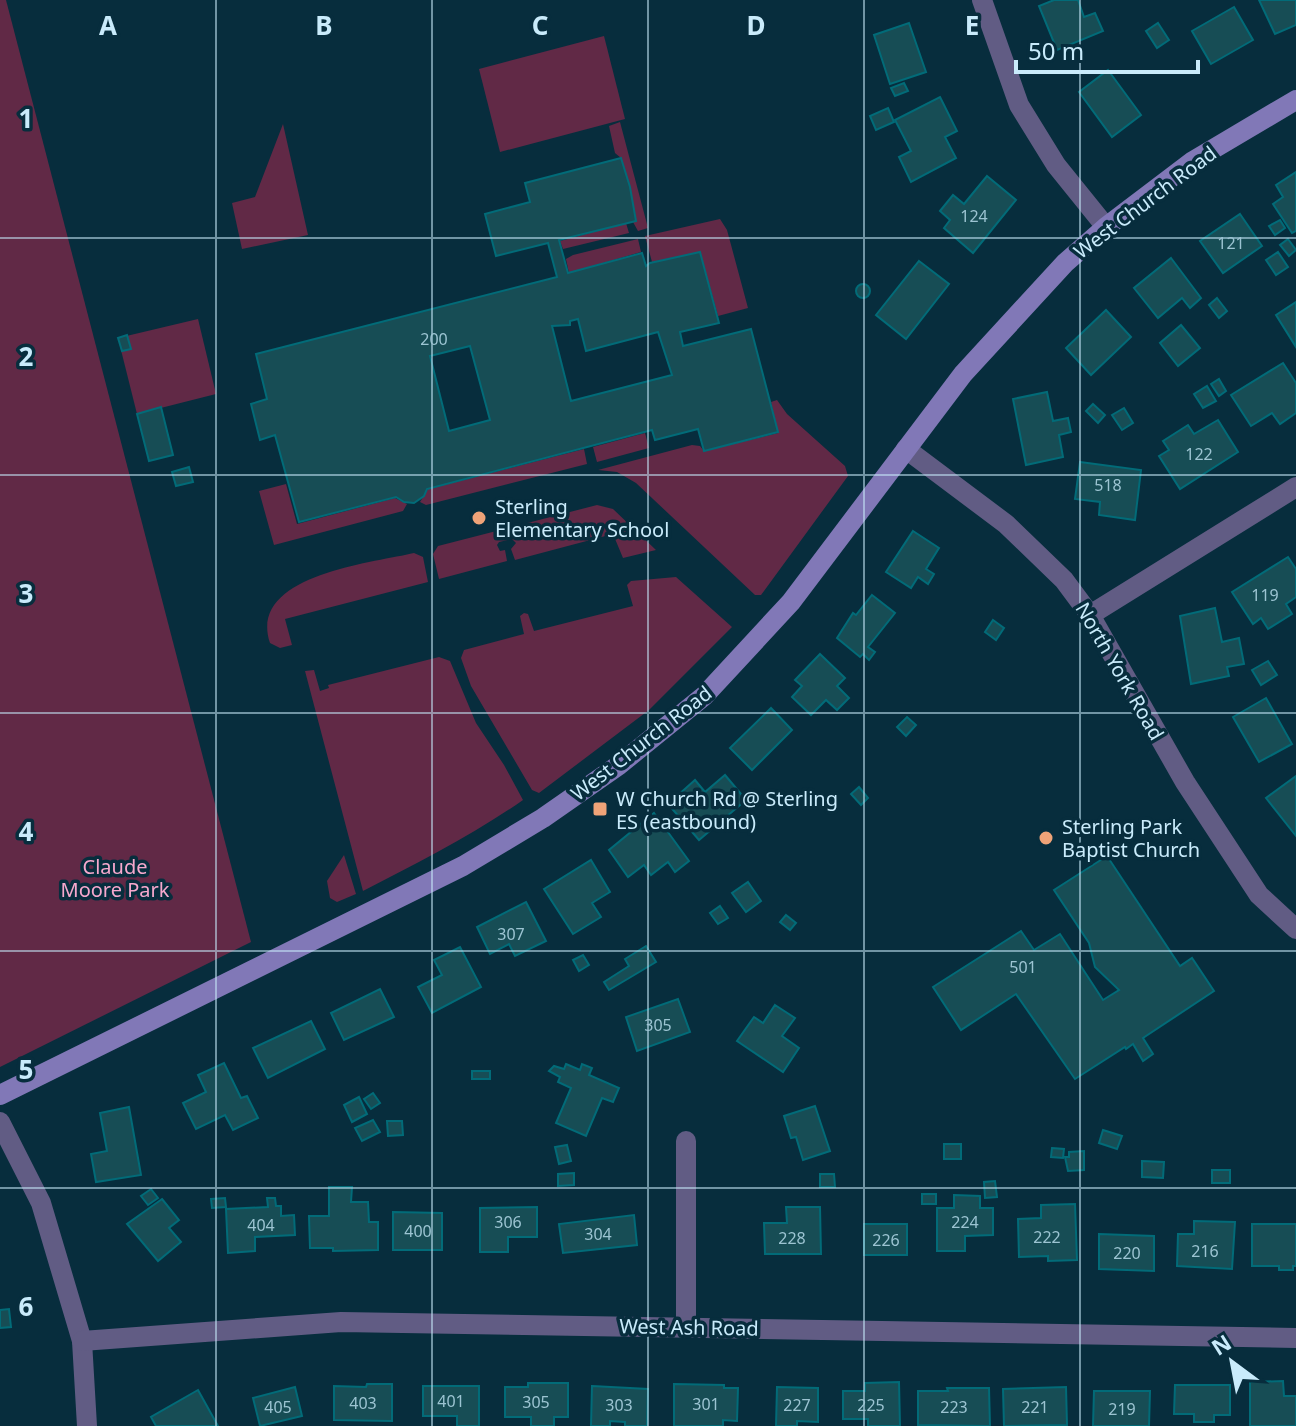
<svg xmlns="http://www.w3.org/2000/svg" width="1296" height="1426" font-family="'Noto Sans',sans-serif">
<rect width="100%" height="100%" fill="#072d3d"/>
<!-- green -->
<g fill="#612946">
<polygon points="0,0 6,0 251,942 0,1067"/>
<polygon points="604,36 625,119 500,152 479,69"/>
<polygon points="620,122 648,228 638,231 633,222 636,220 630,187 621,158 615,153 609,126"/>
<polygon points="283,124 308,235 242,249 232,203 255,197"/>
<polygon points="720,219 727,230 748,308 718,316 700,252 652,262 645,236"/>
<polygon points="626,223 629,233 563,249 560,241"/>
<polygon points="638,239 641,252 569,273 566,259 573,255"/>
<polygon points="198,319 216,394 137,414 118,338"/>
<polygon points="777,400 787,414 845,466 848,476 761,595 755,595 636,483 617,472 598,470 692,445 700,446 704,451 778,433 771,402"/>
<polygon points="645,433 649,448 597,462 593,447"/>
<polygon points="584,449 587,464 426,505 420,502 428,489"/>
<polygon points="286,484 297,524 395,498 407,504 403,511 274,545 259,491"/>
<polygon points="597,505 613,509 656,550 623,558 613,534 515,560 511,549 516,543 512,539 499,542 497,545 500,551 505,550 507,561 439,579 433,554 438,546"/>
<path d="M414 553 423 557 428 582 285 619 292 645 280 648 270 643C247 575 372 563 414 553Z"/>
<polygon points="676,577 732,627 649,710 539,793 532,790 471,686 461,658 464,650 524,634 520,616 524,613 528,614 534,631 633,606 627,585 631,581"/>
<path d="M439 657 450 661 476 723 504 765 523 800C473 835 418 863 363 891L305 671 314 670 320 691 329 688 328 685Z"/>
<polygon points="344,855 356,894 337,902 330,898 327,881"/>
</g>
<!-- building -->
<g fill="#174d55" stroke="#026b78" stroke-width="2" fill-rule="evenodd">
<polygon points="1054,0 1078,0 1084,17 1095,13 1103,31 1057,50 1039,6"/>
<polygon points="1259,0 1296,0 1296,25 1275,34"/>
<polygon points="1234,7 1253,40 1211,64 1192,31"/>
<polygon points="909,23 926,72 890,84 874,35"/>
<polygon points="1158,23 1169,40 1157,48 1146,31"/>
<polygon points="1108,70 1141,115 1112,137 1079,92"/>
<polygon points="904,83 908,91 895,96 891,88"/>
<polygon points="940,97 957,131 945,137 956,158 911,182 899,157 911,151 895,120"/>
<polygon points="888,108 894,122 876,130 870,116"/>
<path d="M621 158 630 187 636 221 559 240 568 273 642 253 646 266 650 263 700 252 719 323 680 332 683 346 751 329 778 432 704 451 698 429 655 440 652 430 427 489 424 496 414 503 404 502 396 497 299 522 275 435 260 440 251 404 267 399 256 354 557 277 548 243 496 256 485 214 530 202 525 183ZM578 319 586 351 658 332 672 375 571 401 552 326 570 325V321ZM470 346 490 420 449 431 430 356Z"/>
<polygon points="1296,172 1296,231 1292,233 1273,204 1283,197 1276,185"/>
<polygon points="987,176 1016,200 973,253 944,228 950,220 940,211 953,195 964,204"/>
<polygon points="1240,214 1262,246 1223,273 1200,241"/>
<polygon points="1280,220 1285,228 1275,235 1269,226"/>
<polygon points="1288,239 1296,250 1289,256 1280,245"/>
<polygon points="1278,252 1288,267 1276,275 1266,260"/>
<polygon points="1171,258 1201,298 1190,308 1182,298 1158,318 1134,288"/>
<polygon points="919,261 949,284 906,339 876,315"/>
<circle cx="863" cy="291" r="7"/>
<polygon points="1217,298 1227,311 1219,318 1209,305"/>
<polygon points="1296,302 1296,347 1276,315"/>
<polygon points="1106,310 1131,337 1091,375 1066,348"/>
<polygon points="1181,325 1200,348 1178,366 1160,343"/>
<polygon points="127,335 131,349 122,351 118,338"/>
<polygon points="1283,363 1296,383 1296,413 1280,424 1272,413 1251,426 1231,395"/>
<polygon points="1219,379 1226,391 1219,396 1211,384"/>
<polygon points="1207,386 1216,401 1203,408 1194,394"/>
<polygon points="1047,392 1053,421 1068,418 1071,432 1059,435 1063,457 1026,465 1013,399"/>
<polygon points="1093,404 1105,415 1098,423 1086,411"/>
<polygon points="161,407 173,455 149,461 137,414"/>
<polygon points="1124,408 1133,423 1122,430 1112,415"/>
<polygon points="1218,420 1238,452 1180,489 1159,456 1169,450 1163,441 1188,425 1194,434"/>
<polygon points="1080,462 1141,470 1135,520 1099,515 1100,502 1075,499"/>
<polygon points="189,467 193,482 176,486 172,472"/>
<polygon points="913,531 939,548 926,569 934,574 928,584 918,577 911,588 886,572"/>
<polygon points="1288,557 1296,569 1296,597 1286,604 1292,614 1268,629 1261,618 1253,624 1232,592"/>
<polygon points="872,595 895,613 868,647 875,652 869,660 863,654 860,657 837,638 853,613 856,615"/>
<polygon points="1215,608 1222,642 1239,638 1244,664 1227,667 1229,676 1191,684 1180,616"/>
<polygon points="993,620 1004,628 996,640 985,632"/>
<polygon points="820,654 845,678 837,686 849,698 837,710 826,700 811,715 792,697 802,686 795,680"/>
<polygon points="1268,661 1277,675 1261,685 1252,670"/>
<polygon points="1266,698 1292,744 1259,762 1233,717"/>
<polygon points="771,708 792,730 752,770 730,748"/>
<polygon points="907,717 916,725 906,736 897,727"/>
<polygon points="725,775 746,800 699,840 668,804 695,780 705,792"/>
<polygon points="1296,776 1296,836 1266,798"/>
<polygon points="859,787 868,798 861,805 851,794"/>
<polygon points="654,813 689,861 675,872 668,862 651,875 644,865 628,877 609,850"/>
<polygon points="1107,856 1180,966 1192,958 1214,991 1143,1038 1153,1054 1143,1061 1133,1044 1126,1049 1125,1047 1075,1079 1016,994 961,1030 933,987 1021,931 1034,950 1060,934 1103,1000 1119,990 1095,967 1089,943 1054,890"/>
<polygon points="591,860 610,892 592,903 601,917 573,934 544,889"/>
<polygon points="748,882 761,901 746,912 732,893"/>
<polygon points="526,902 546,941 515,956 509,944 490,954 477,927"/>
<polygon points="720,906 728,918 718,924 710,913"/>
<polygon points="786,915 796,923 790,930 780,922"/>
<polygon points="646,946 656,962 609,990 604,982 629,966 625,959"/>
<polygon points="460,947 481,987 432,1013 418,987 442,975 434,960"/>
<polygon points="583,955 589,965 579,971 573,960"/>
<polygon points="380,989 394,1017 344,1040 331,1013"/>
<polygon points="678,999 690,1032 637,1051 626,1017"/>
<polygon points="775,1005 795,1018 782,1036 799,1048 783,1072 737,1041 754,1017 763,1023"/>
<polygon points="311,1021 325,1049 268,1078 253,1048"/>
<polygon points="224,1063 241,1098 247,1096 258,1118 233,1130 225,1115 196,1129 183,1103 206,1092 198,1075"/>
<polygon points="566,1064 580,1070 582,1064 592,1068 589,1075 619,1088 613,1102 602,1098 586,1136 556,1123 571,1088 558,1082 560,1077 549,1071 554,1066 564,1069"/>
<rect x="472" y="1071" width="18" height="8"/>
<polygon points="373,1093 380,1103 371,1109 364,1099"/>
<polygon points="359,1097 367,1114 352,1122 344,1105"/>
<polygon points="815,1106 830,1151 803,1160 796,1137 791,1138 784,1116"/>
<polygon points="129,1107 141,1175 96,1182 91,1154 107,1151 100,1113"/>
<polygon points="373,1120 380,1132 362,1141 355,1128"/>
<polygon points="387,1121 402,1121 403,1135 388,1136"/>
<polygon points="1103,1130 1122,1136 1117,1149 1099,1143"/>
<rect x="944" y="1144" width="17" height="15"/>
<polygon points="567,1145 571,1161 559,1164 555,1147"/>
<polygon points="1052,1148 1064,1149 1063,1158 1051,1157"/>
<polygon points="1084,1151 1084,1170 1068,1171 1065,1157 1069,1157 1069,1152"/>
<polygon points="1142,1161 1164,1162 1163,1178 1142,1177"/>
<rect x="1212" y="1170" width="18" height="13"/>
<polygon points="574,1173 574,1185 558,1186 558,1174"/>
<polygon points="820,1174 834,1174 835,1187 820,1187"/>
<polygon points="995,1181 997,1197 985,1198 984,1182"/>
<polygon points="329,1187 352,1187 351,1202 368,1202 369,1222 378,1222 378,1250 333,1251 333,1248 310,1248 309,1216 329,1216"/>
<polygon points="151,1189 158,1198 148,1205 141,1196"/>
<rect x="922" y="1194" width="14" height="10"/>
<polygon points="954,1195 980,1196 980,1208 993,1208 993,1235 965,1236 965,1251 937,1251 937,1208 954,1208"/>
<polygon points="225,1198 226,1207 212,1208 211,1199"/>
<polygon points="267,1198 275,1198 276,1206 281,1206 281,1216 294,1215 295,1235 255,1237 255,1251 228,1253 226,1209 268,1207"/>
<polygon points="162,1199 179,1220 169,1228 181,1242 158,1261 127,1224"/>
<polygon points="1075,1204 1077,1260 1048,1261 1048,1256 1019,1257 1018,1219 1041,1218 1041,1205"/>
<polygon points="537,1207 537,1237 508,1237 508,1252 480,1252 480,1208"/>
<polygon points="786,1207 820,1207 821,1254 765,1254 764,1223 787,1223"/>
<polygon points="393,1212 442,1213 442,1250 393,1250"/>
<polygon points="634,1215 637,1245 563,1253 559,1224"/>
<polygon points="1194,1221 1235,1222 1232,1269 1177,1266 1178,1234 1194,1234"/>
<rect x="864" y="1224" width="43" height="31"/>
<polygon points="1252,1224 1296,1224 1296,1266 1293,1266 1293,1270 1279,1270 1279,1266 1252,1266"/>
<polygon points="1099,1234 1154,1236 1154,1271 1099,1269"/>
<polygon points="9,1309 11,1327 0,1328 0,1310"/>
<polygon points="1283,1381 1284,1396 1296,1396 1296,1426 1250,1426 1250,1382"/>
<polygon points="899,1382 900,1426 868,1426 868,1419 843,1419 843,1391 865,1391 865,1383"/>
<polygon points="528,1383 568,1383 568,1417 554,1417 554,1426 531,1426 531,1417 505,1417 505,1387 528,1387"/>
<polygon points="367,1384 392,1384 392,1421 334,1420 334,1386 366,1387"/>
<polygon points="674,1384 724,1385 724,1388 738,1388 737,1421 723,1420 723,1426 674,1426"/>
<polygon points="1175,1385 1230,1385 1230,1415 1214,1415 1214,1422 1194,1422 1194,1414 1174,1414"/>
<polygon points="423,1386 479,1386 479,1426 457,1426 457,1416 423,1416"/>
<polygon points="592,1386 648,1389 647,1426 625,1426 625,1422 610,1421 610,1426 591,1426"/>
<polygon points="295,1387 302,1416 260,1426 253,1398"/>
<polygon points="777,1387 818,1388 818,1422 797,1421 797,1426 776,1426"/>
<polygon points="1066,1387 1067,1425 1004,1426 1003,1389"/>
<polygon points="947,1388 989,1388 990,1426 918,1425 918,1391 948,1391"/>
<polygon points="198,1390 218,1426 156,1426 151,1417"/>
<polygon points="1094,1391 1150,1391 1149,1426 1093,1426"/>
</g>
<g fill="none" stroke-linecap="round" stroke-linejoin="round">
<!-- minor -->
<g stroke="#615c84" stroke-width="20">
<polyline points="982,0 1019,105 1056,165 1106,227"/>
<polyline points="906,449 1006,524 1064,580 1090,615 1185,782 1259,895 1296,929"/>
<polyline points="1090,615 1296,487"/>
<polyline points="0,1122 41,1203 82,1341 87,1426"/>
<polyline points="686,1326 686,1141"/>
<polyline points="82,1341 341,1322 1296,1338"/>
</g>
<!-- secondary -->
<polyline stroke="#8178b7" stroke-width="20" points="0,1095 463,866 543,818 619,765 704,696 791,602 963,374 1065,263 1106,227 1193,161 1296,100"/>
</g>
<!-- grid -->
<path fill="none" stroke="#c9ebfb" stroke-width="2" stroke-opacity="0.55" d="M216 0V1426M432 0V1426M648 0V1426M864 0V1426M1080 0V1426M0 238H1296M0 475H1296M0 713H1296M0 951H1296M0 1188H1296"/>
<!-- markers -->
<g fill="#efa378" stroke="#072d3d" stroke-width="3">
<circle cx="479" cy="518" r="8"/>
<rect x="592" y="801" width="16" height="16" rx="4"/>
<circle cx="1046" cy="838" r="8"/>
</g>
<g text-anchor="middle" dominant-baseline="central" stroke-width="7" stroke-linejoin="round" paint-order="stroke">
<!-- number labels -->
<g font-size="16" fill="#9cc4d2">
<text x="974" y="216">124</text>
<text x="1231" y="243">121</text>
<text x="434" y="339">200</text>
<text x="1199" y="454">122</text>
<text x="1108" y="485">518</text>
<text x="1265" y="595">119</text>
<text x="511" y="934">307</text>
<text x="1023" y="967">501</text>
<text x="658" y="1025">305</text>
<text x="508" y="1222">306</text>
<text x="965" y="1222">224</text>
<text x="261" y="1225">404</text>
<text x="418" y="1231">400</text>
<text x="598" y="1234">304</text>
<text x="1047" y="1237">222</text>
<text x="792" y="1238">228</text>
<text x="886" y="1240">226</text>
<text x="1205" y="1251">216</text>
<text x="1127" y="1253">220</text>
<text x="451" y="1401">401</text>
<text x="536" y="1402">305</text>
<text x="363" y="1403">403</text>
<text x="706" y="1404">301</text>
<text x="619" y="1405">303</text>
<text x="797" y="1405">227</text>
<text x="871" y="1405">225</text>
<text x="278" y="1407">405</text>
<text x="954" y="1407">223</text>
<text x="1035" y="1407">221</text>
<text x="1122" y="1409">219</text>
</g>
<!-- street labels -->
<g font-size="20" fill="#c9ebfb" stroke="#072d3d">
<text transform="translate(1145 202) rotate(-37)">West Church Road</text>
<text transform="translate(1120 671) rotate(60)">North York Road</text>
<text transform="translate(641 743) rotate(-38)">West Church Road</text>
<text transform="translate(689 1327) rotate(1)">West Ash Road</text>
</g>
<!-- poi labels -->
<g font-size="20" fill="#c9ebfb" stroke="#072d3d" text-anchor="start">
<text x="495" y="506">Sterling<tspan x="495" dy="23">Elementary School</tspan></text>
<text x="616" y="798">W Church Rd @ Sterling<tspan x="616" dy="23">ES (eastbound)</tspan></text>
<text x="1062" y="826">Sterling Park<tspan x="1062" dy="23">Baptist Church</tspan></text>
</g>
<!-- park labels -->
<g font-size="20" fill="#f6a8cd" stroke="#072d3d">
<text x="115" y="866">Claude<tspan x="115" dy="23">Moore Park</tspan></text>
</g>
</g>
<g font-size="26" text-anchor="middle" font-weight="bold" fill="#c9ebfb" stroke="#072d3d" stroke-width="7" stroke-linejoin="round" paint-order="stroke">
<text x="108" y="35">A</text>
<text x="324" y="35">B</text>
<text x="540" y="35">C</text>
<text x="756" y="35">D</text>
<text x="972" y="35">E</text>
<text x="26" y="128">1</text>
<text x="26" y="366">2</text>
<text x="26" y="603">3</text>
<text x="26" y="841">4</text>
<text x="26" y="1079">5</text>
<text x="26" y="1316">6</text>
</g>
<!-- north arrow -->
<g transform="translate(1232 1362) rotate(328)" stroke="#072d3d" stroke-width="6" paint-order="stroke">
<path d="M0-6L14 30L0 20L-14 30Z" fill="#c9ebfb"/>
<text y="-12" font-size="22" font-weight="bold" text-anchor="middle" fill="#c9ebfb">N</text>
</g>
<!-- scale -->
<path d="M1016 60v12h182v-12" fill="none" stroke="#c9ebfb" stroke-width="4"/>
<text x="1028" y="60" font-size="24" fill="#c9ebfb" stroke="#072d3d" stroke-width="6" paint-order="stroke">50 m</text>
</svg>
